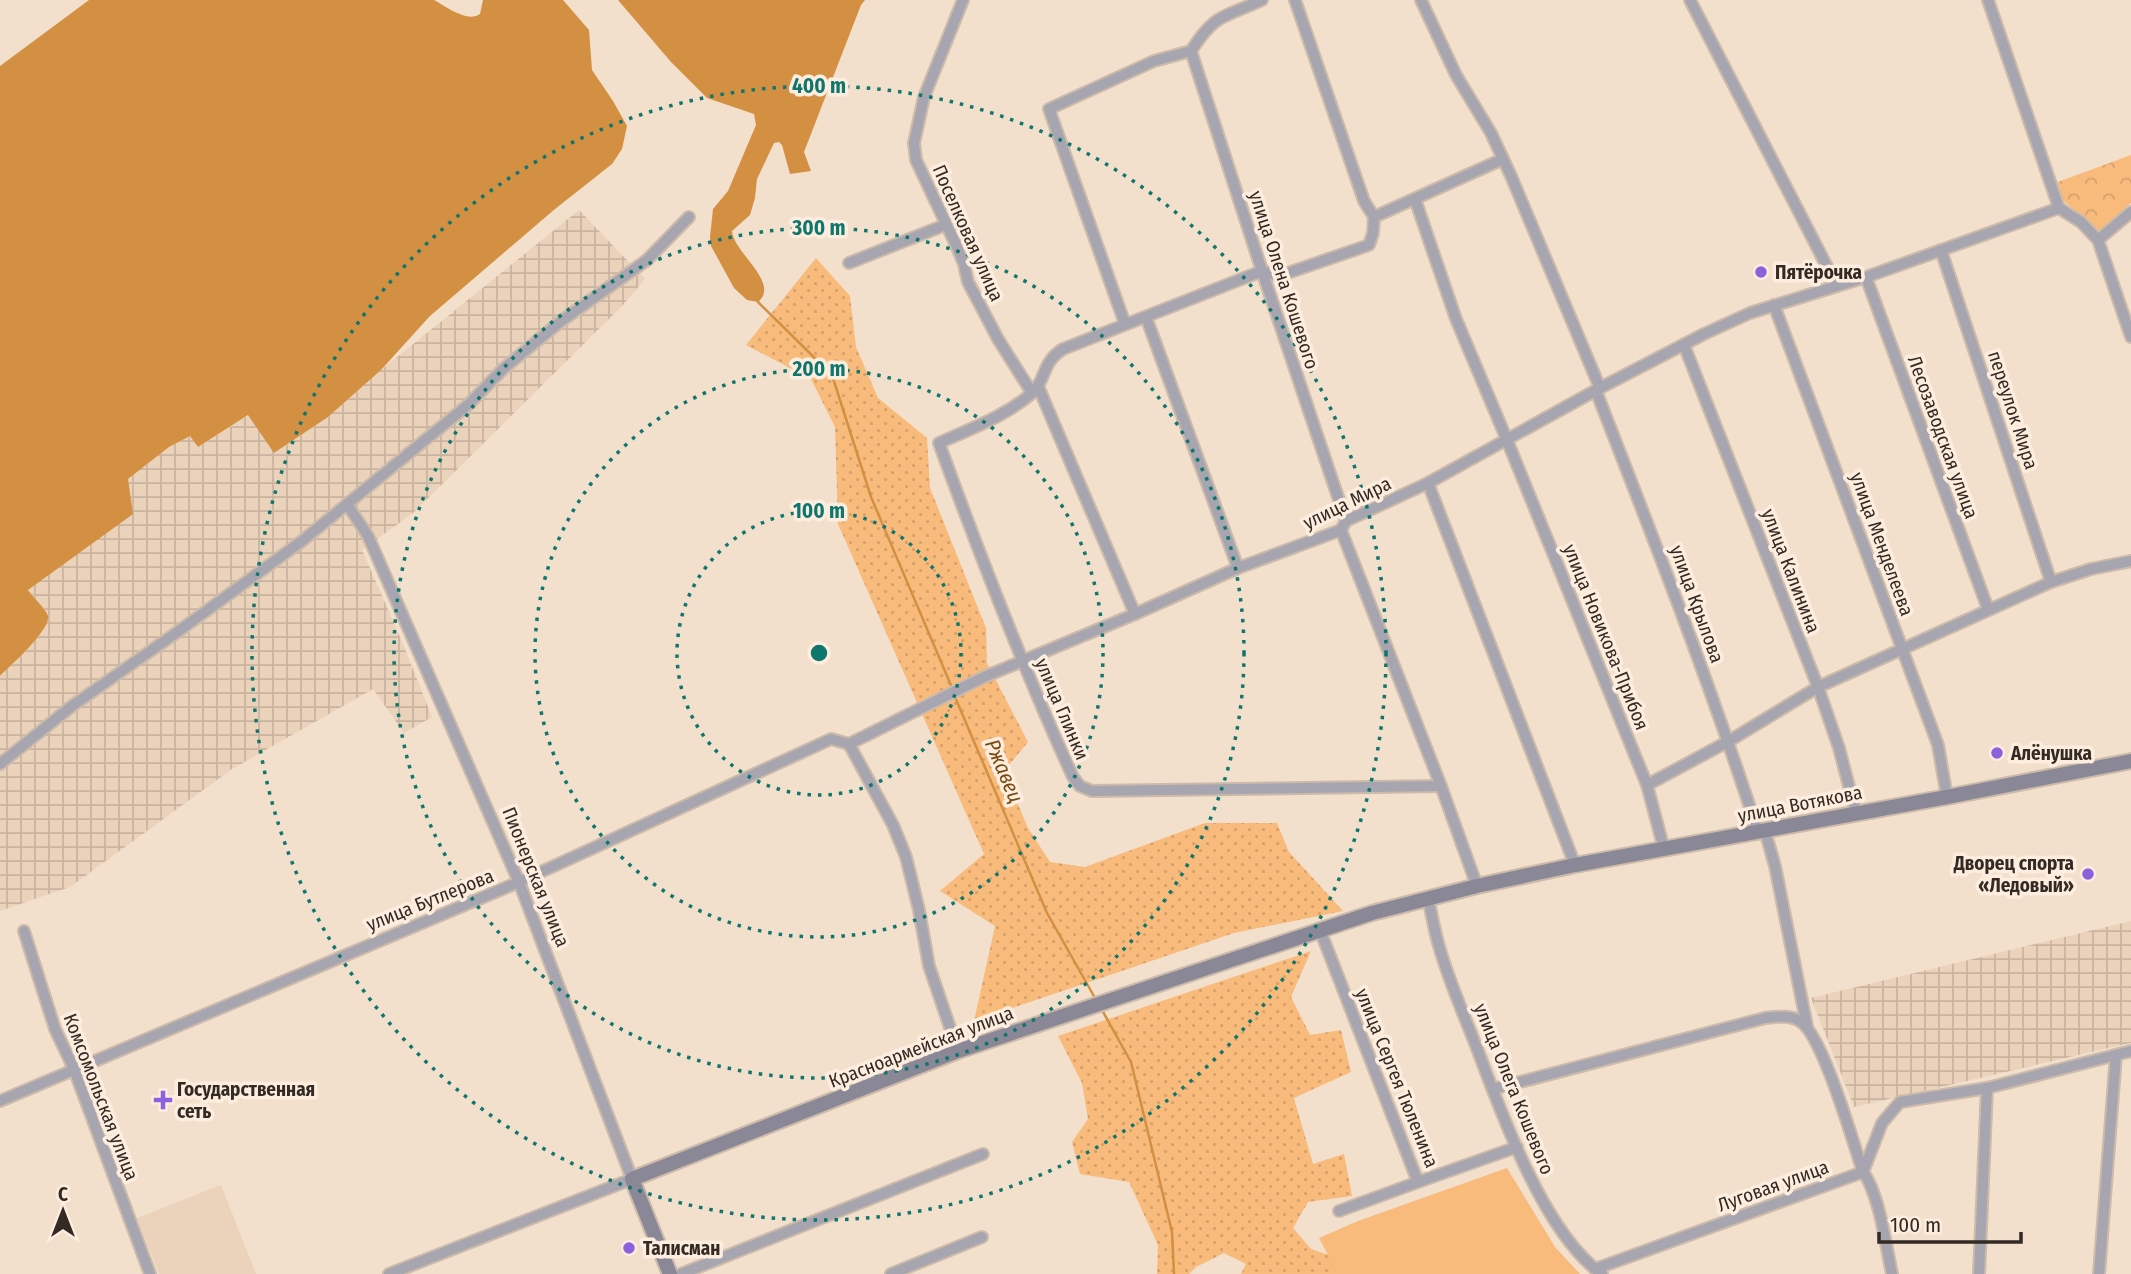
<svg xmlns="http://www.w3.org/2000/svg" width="2131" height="1274" font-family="'Fira Sans Condensed',sans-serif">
<defs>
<pattern id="industrial-grid" width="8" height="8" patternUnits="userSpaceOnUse" patternTransform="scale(1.75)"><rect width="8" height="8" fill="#ebd2ba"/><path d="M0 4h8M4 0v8" fill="none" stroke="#cab4a0"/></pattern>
<pattern id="grass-dots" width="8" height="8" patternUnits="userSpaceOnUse" patternTransform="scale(1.75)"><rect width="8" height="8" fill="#f8bb7c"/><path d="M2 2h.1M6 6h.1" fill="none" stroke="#d5a16b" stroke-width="1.8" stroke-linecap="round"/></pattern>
<pattern id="park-crowns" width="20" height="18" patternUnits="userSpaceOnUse" patternTransform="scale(1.75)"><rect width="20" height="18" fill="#f8bb7c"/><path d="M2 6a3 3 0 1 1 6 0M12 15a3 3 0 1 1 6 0" fill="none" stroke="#d5a16b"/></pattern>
</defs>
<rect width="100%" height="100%" fill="#f2dfcc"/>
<!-- built -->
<polygon fill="#ebd2ba" points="221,1185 256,1274 159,1274 137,1218"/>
<!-- industrial -->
<g fill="url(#industrial-grid)">
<polygon points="579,210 645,279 622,306 413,513 362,550 403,644 432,717 404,733 373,689 232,769 70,887 0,911 0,676 42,633 48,619 47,612 28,590 38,582 127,479 169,447 190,436 198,447 249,415 275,453 328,417 381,370"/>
<polygon points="2131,921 2131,1043 1854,1107 1811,998"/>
</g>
<!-- grass -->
<g fill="url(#grass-dots)">
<polygon points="816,258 850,296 856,347 878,398 927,438 930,488 986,628 987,663 1028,742 1004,771 1028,828 1050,862 1085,867 1205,823 1277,823 1289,852 1343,911 1234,933 974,1021 995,926 940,891 984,854 838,524 835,427 811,379 746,345"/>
<polygon points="1311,951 1291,997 1310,1035 1341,1030 1351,1072 1294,1098 1313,1164 1344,1154 1352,1196 1308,1202 1293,1228 1311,1249 1347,1261 1357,1274 1241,1274 1246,1264 1224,1253 1196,1267 1189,1274 1157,1274 1158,1245 1129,1182 1080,1174 1072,1142 1088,1119 1082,1083 1058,1036"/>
</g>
<!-- park -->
<polygon fill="url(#park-crowns)" points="2131,155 2131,203 2099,231 2059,197 2055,183"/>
<!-- garden -->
<polygon fill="#f8bb7c" points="1507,1168 1555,1247 1580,1274 1338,1274 1319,1238 1358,1221"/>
<!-- water -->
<g fill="#d49042">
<path d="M89 0H434C447 7 467 23 480 14L483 0H563L589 30 592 70 613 101 627 126 622 149 612 164 555 209 430 316 381 370 328 417 274 453 248 415 198 447 190 436 169 447 128 479 133 514 28 590C32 596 47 610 48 616 51 630 10 666 0 676V66Z"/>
<path d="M618 0H865L861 5 804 152 811 171 790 174 782 145 779 142 774 143 757 179 755 198 750 215 732 231C733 252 781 283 758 302L747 300 734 288 711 246 710 237 713 209 728 191 756 125 754 114 707 98 671 62Z"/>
</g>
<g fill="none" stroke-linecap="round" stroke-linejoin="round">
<!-- stream -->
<g stroke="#d49042" stroke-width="2.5">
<polyline points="758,302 832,375 871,497 953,690"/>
<polyline points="955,697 1047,913 1095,998"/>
<polyline points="1102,1010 1131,1062 1172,1232 1174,1274"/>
</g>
<defs>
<g id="street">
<polyline points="963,0 924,97 914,143 916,160 957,247 964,264 968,282 998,339 1032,393"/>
<polyline points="1295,0 1364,201 1374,217"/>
<polyline points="1421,0 1456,75 1491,133 1511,176 1600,388"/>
<polyline points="1690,0 1837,286"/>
<polyline points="1988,0 2059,208"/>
<polyline points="1191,51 1262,271 1346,521"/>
<polyline points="1415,199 1456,319 1507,440 1647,785 1664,849"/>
<polyline points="2098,240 2131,337"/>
<polyline points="1941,250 2051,582"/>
<polyline points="849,263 945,225"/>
<polyline points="1866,277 1988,609"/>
<polyline points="1774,305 1938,745 1947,797"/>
<polyline points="1146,317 1238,568"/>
<path d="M1125 324 1049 109 1154 61 1191 51C1216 12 1224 18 1262 0"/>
<polyline points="1684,345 1818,687 1839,748 1856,813"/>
<polyline points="1038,386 1135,614"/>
<path d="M1596 391C1653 537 1710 683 1758 832"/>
<polyline points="1428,483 1575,865"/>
<polyline points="347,504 368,536 519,882 632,1179 389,1274"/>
<polyline points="1341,530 1441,786 1477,886"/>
<polyline points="849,744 893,825 906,857 919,910 929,966 958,1051"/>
<polyline points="0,764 72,706 176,633 302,541 469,404 503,369 560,322 647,260 689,217"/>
<polyline points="1647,785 1729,741 1818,687 2051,582 2091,569 2131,561"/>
<path d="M1441 786 1092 791 1080 786 1073 777C1023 668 980 556 939 443 970 429 1006 416 1032 393 1047 379 1041 363 1063 349L1262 271 1279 276 1369 245 1373 233 1374 217 1503 159"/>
<polyline points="1765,831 1775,866 1807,1026"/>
<path d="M1428 899C1432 914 1434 930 1439 946 1449 982 1465 1017 1478 1051 1502 1115 1545 1235 1602 1274"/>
<polyline points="1320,930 1418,1182 1517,1147"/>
<polyline points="24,931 55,1029 74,1069 150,1274"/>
<path d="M1493 1089 1765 1018C1776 1017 1791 1014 1801 1022 1823 1037 1853 1142 1863 1172L1882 1123 1900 1102 1987 1088 2131 1051"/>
<polyline points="0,1101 519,882 831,739 849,744 984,677 1135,614 1238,568 1341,530 1346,521 1428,483 1600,388 1704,334 1750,313 1866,277 2059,208 2081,222 2098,240 2131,212"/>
<polyline points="1339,1211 1418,1182"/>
<path d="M1595 1269 1863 1172C1879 1193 1886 1246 1892 1274"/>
<polyline points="681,1274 983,1154"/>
<polyline points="891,1274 982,1237"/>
<polyline points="1979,1274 1987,1088"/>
<polyline points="2099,1274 2116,1055"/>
</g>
<polyline id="secondary" points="670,1274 632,1179 958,1051 1372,913 1477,886 1575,865 1947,797 2131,761"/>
</defs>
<!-- street casing -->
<use href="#street" stroke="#cba" stroke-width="14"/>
<!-- secondary casing -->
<use href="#secondary" stroke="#cba" stroke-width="18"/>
<!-- street -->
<use href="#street" stroke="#a7a5af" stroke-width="10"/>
<!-- secondary -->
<use href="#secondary" stroke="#8a8796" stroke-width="14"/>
</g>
<!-- distance rings -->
<g fill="none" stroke="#0f766e" stroke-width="3.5" stroke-dasharray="3.5 7">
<circle cx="819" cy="653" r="142"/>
<circle cx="819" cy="653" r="284"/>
<circle cx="819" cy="653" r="425"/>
<circle cx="819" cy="653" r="567"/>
</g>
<!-- markers -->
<g fill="#8b62dd" stroke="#fdedde" stroke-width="2.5">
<circle cx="1761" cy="272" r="7"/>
<circle cx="1997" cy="753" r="7"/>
<circle cx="2088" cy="874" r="7"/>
<path d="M159.5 1089.5h7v7h7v7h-7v7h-7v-7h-7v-7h7z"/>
<circle cx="629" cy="1248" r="7"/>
</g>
<g text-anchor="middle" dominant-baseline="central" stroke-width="7" stroke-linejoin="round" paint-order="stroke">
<!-- street labels -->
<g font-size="19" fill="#322a23" stroke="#fdedde">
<text transform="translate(968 233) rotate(66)">Поселковая улица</text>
<text transform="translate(1284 280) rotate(72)">улица Олена Кошевого</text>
<text transform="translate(2013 410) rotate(72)">переулок Мира</text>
<text transform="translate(1943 437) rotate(70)">Лесозаводская улица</text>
<text transform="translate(1347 503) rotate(-26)">улица Мира</text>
<text transform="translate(1882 544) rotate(70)">улица Менделеева</text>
<text transform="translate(1791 571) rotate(69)">улица Калинина</text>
<text transform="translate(1697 604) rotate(70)">улица Крылова</text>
<text transform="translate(1606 637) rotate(68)">улица Новикова-Прибоя</text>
<text transform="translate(1062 709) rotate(67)">улица Глинки</text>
<text transform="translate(1800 804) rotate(-11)">улица Вотякова</text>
<text transform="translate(536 877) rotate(68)">Пионерская улица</text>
<text transform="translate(430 900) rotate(-22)">улица Бутлерова</text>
<text transform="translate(921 1047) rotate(-21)">Красноармейская улица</text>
<text transform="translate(1397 1078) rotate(68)">улица Сергея Тюленина</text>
<text transform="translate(1514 1089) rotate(68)">улица Олега Кошевого</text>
<text transform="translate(101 1097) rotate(69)">Комсомольская улица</text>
<text transform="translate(1773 1186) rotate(-20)">Луговая улица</text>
</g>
<!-- poi labels -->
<g font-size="19" font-weight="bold" fill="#322a23" stroke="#fdedde" text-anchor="start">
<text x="1775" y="272">Пятёрочка</text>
<text x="2011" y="753">Алёнушка</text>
<text x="2074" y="863" text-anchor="end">Дворец спорта<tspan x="2074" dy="22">«Ледовый»</tspan></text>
<text x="177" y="1089">Государственная<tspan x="177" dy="22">сеть</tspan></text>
<text x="643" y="1248">Талисман</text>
</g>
<!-- water labels -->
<g font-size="21" font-style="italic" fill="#784a10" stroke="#fdedde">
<text transform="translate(1004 771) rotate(67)">Ржавец</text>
</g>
</g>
<circle cx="819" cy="653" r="10" fill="#0f766e" stroke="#fdedde" stroke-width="3.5"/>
<g font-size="21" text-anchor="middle" font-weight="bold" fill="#0f766e" stroke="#fdedde" stroke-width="7" stroke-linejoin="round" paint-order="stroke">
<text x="819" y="93">400 m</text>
<text x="819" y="235">300 m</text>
<text x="819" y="376">200 m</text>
<text x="819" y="518">100 m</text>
</g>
<!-- north arrow -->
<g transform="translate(63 1211)" stroke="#fdedde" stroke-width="5" paint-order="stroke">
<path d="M0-5L12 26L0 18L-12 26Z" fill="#322a23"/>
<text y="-10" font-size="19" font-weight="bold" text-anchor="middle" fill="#322a23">С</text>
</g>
<!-- scale -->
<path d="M1879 1232v10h142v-10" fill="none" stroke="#322a23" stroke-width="3.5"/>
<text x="1890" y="1232" font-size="21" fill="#322a23" stroke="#fdedde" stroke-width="5" paint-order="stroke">100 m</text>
</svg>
